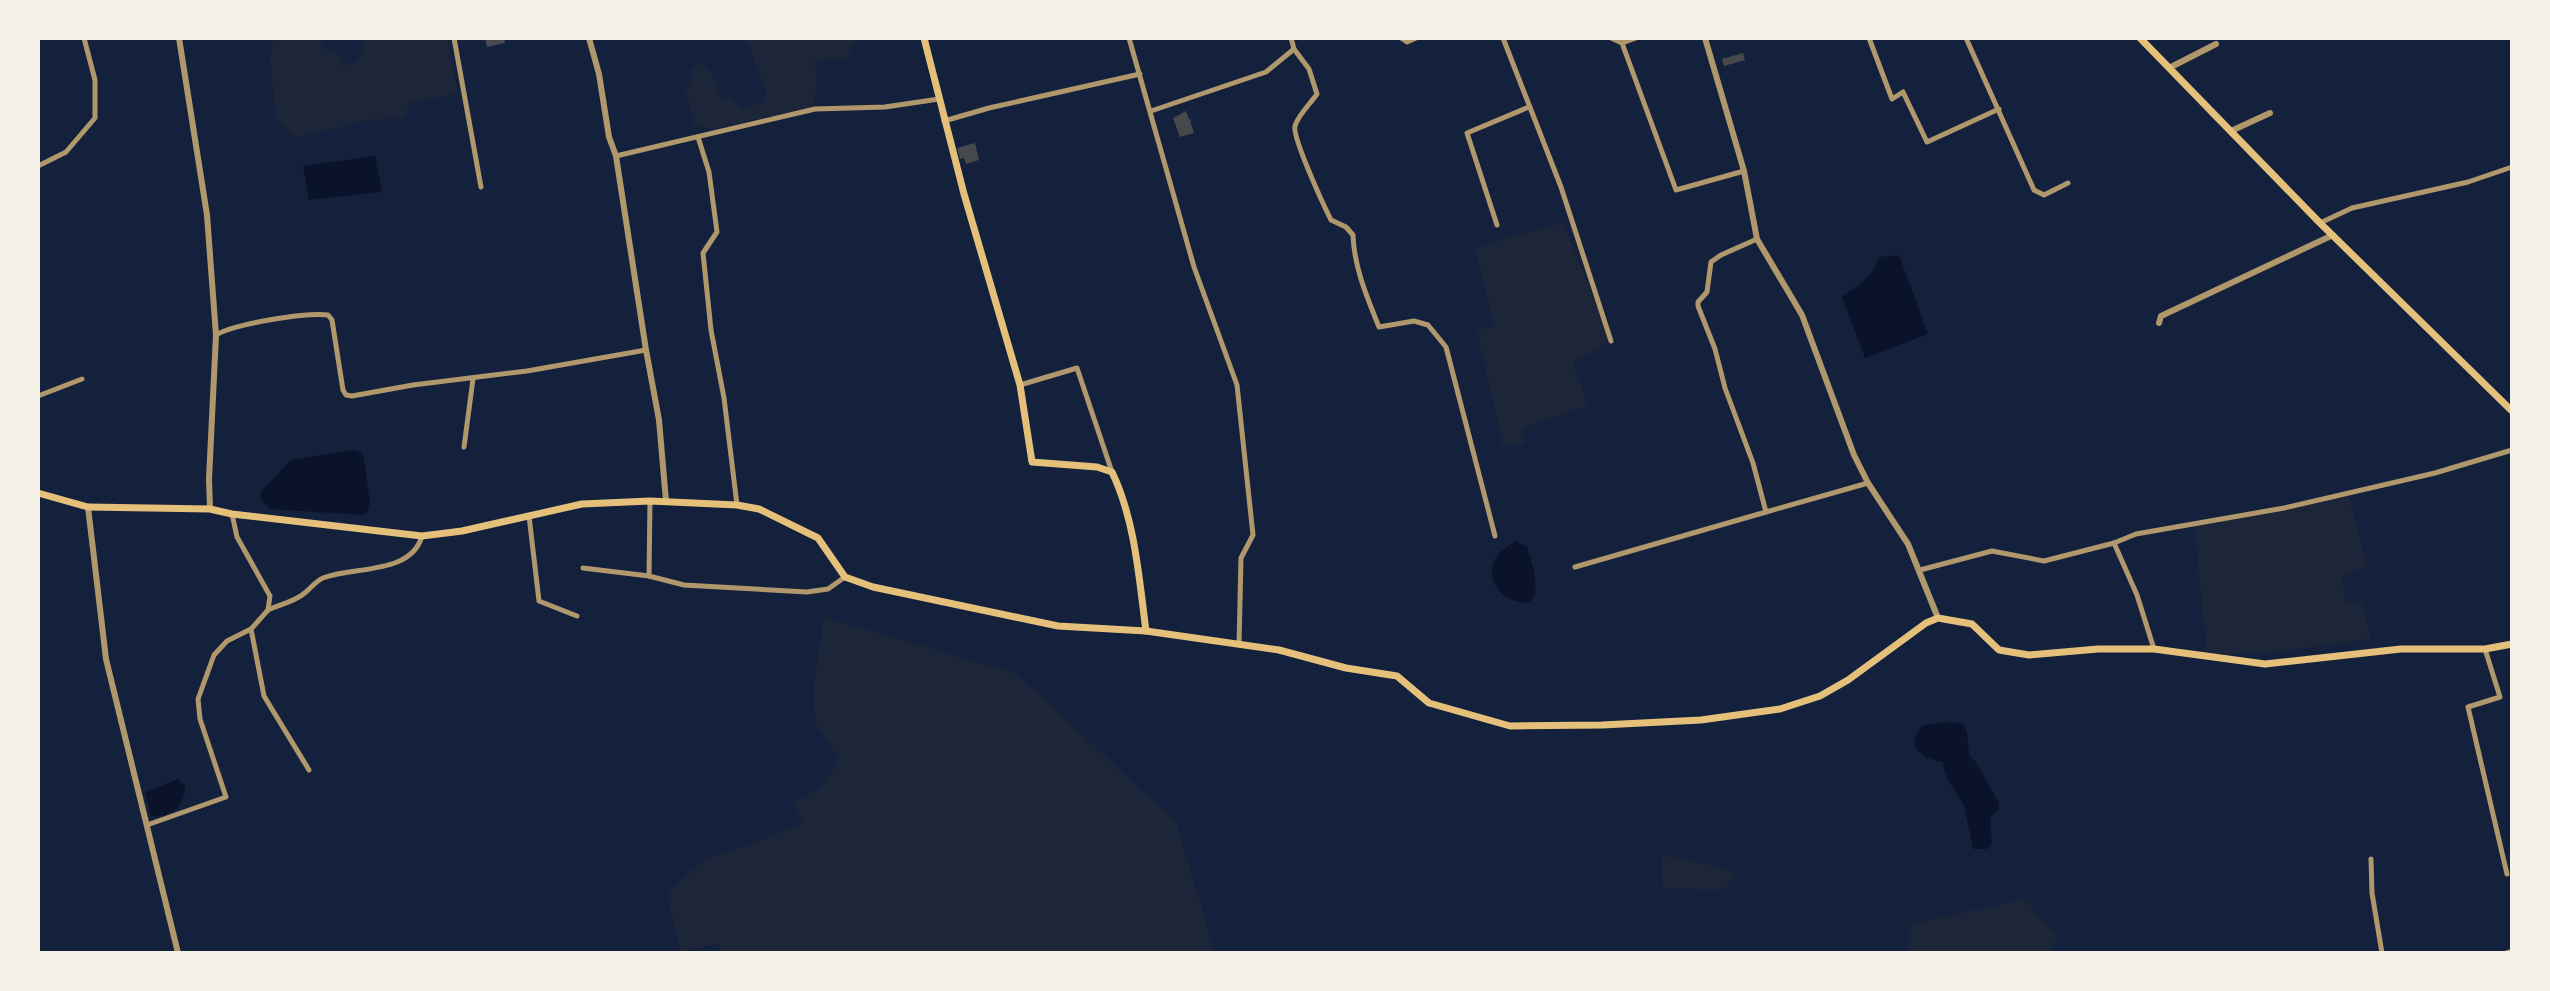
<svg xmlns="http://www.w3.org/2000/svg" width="2550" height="991" font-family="Jost,sans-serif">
<rect width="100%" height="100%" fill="#14213d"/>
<!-- green -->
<g fill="#1d2539">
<polygon points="273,39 320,39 326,50 337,52 344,67 359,59 365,39 447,39 458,94 409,102 405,118 369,120 296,138 276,119 270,57"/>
<path d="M741 39H859V42L853 46 846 59H822L815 62 817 86 813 107 712 129 695 126 686 89 690 82 692 68 699 63C717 70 714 85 722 98L731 97 741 109 764 102 766 94 748 43Z"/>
<polygon points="1563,222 1611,341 1573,363 1588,406 1521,429 1526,443 1503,446 1477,331 1494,325 1475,248"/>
<polygon points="2348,493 2368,567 2342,577 2346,601 2362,603 2371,639 2267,653 2207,655 2194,524"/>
<polygon points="824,617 1017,674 1176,822 1215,952 724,953 717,944 680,952 667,892 706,859 754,843 803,823 793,803 822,787 839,759 816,724 813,690"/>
<polygon points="1662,855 1723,868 1737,873 1723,890 1663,888"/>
<polygon points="2024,899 2057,936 2050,952 1908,952 1909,925"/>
</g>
<!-- water -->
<g fill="#0b132b">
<polygon points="375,156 382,192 309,200 303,166"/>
<path d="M1899 255 1928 334 1865 358 1842 297C1858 284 1874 278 1879 257Z"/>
<polygon points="353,450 360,452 364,458 370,502 367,512 362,515 270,509 260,499 260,493 264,488 291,460"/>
<path d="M1516 541 1527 547C1532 564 1542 588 1530 603 1503 605 1481 578 1498 555 1503 549 1510 545 1516 541Z"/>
<polygon points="1948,722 1963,724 1967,732 1969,755 1976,762 1999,803 1999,808 1990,819 1992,843 1987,849 1973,849 1964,805 1947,778 1942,762 1927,758 1916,749 1914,739 1922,725"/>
<path d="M178 779 185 786C185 806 172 818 151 816L145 792Z"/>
</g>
<!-- building -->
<g fill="#48494c">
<polygon points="485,38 504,38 505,43 487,47"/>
<polygon points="1743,53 1745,60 1724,66 1722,59"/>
<polygon points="1186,111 1189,119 1192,120 1190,121 1194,133 1180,137 1173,118"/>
<polygon points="975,143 979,160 966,164 964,158 960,159 957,148"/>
</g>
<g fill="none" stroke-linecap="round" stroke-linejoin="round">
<!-- minor -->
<g stroke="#b1986c" stroke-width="5">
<polyline points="454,38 481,187"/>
<polyline points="1129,38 1194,267 1237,385 1253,535 1241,558 1239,645"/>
<polyline points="1401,38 1407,42 1416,38"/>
<polyline points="1503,38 1561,187 1611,341"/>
<polyline points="1611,38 1622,43 1676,190 1744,171"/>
<polyline points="1869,38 1892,99 1903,92 1927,142 1999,109"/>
<polyline points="1966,38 2034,190 2044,195 2068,183"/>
<polyline points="1622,43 1636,38"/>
<path d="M1294 49 1309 69 1317 94C1311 103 1298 115 1295 126 1292 137 1324 206 1331 220L1346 227 1353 235C1354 267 1367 297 1379 327L1414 321 1428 325 1446 347 1495 536"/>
<polyline points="1151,111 1266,72 1294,49 1291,38"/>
<polyline points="944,121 989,108 1140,74"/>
<polyline points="698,137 709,172 717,232 703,253 711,330 724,398 737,505"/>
<polyline points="616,156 815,109 885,107 939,99"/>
<polyline points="38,166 66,152 95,118 95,80 84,38"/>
<polyline points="2320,223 2352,208 2468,182 2512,167"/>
<polyline points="1497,225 1467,133 1529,107"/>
<polyline points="1757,239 1721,255 1711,262 1707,292 1698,302 1698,306 1715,349 1725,388 1753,463 1766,512 1868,483"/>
<path d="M216 335C233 324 307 312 328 315L332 320 343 390 346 395 352 396 413 385 527 371 646 350"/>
<polyline points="1020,385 1077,368 1112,472"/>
<polyline points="38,396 82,379"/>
<polyline points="464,447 473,379"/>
<polyline points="529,516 539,601 577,616"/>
<polyline points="2114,543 2137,595 2154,649"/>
<polyline points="1575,567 1766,512"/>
<polyline points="583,568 649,576 650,501"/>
<polyline points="1920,570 1992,551 2044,561 2114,543 2136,534 2284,508 2435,473 2512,450"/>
<polyline points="649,576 684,585 807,592 828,589 845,577"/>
<path d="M268 610C278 605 293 602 302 595 310 590 314 582 323 578 354 566 411 575 422 536"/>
<polyline points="251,629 264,696 309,770"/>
<polyline points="2485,649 2500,697 2468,707 2507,874"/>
<polyline points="147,825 226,797 200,719 198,699 214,655 227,641 251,629 268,610 270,596 237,537 232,514"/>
<polyline points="2371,859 2372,893 2382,953"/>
<polyline points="2506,953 2512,951"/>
</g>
<!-- tertiary -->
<g stroke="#b1986c" stroke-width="6">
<polyline points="179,38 207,215 216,335 209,479 210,509"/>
<polyline points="589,38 599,74 609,137 616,156 646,350 659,420 666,501"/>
<polyline points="1705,38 1744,171 1757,239 1802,315 1854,455 1868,483 1908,544 1938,618"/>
<polyline points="2169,68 2216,44"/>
<polyline points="2231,131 2270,113"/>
<polyline points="2159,323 2161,316 2333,235"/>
<polyline points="88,507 106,659 178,953"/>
</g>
<!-- secondary -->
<g stroke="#e5c07b" stroke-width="7">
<path d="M924 38 964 194 1020 385 1032 462 1097 467 1112 472C1135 520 1139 578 1146 631"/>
<polyline points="2140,38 2320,223 2512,411"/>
<polyline points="38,493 88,507 210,509 232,514 422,536 462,531 582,504 650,501 737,505 759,509 818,538 845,577 873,587 1058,626 1146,631 1279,650 1346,668 1397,676 1429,703 1510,726 1602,725 1701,720 1780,709 1820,696 1848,680 1926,623 1938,618 1972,624 1999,650 2029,655 2098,649 2154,649 2265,664 2401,649 2485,649 2512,644"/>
</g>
</g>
<!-- border -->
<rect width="2550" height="991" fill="none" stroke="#f6f1e7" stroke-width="80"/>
</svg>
